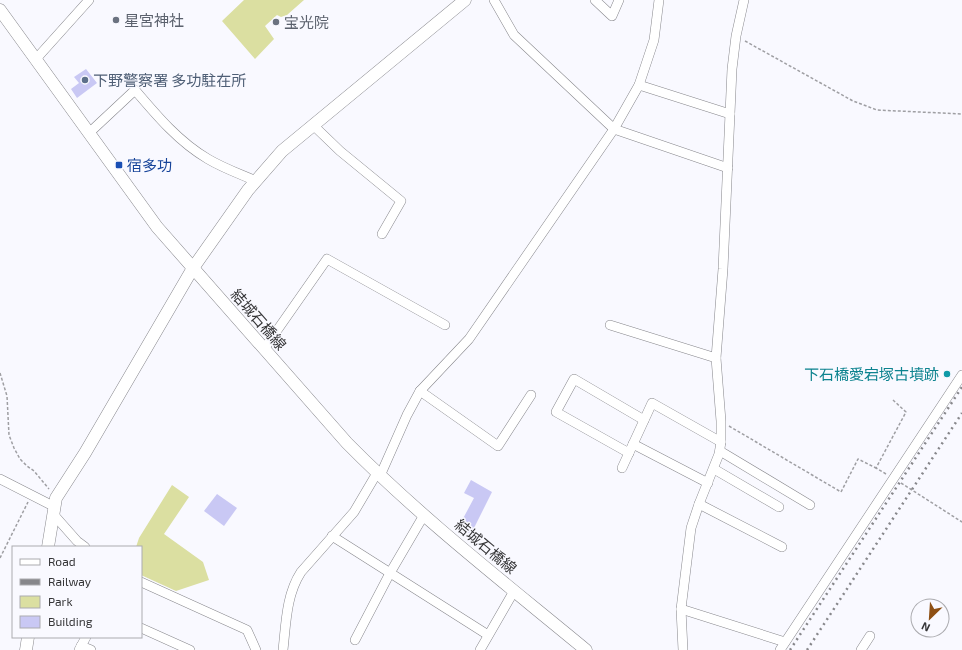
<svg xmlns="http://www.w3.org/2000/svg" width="962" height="650" font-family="'Exo 2','Noto Sans JP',sans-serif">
<rect width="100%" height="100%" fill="#f9f9ff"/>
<!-- green -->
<g fill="#dbdfa1">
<polygon points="244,0 304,0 287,15 281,17 277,15 265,26 274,39 255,59 222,21"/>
<polygon points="172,485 189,497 164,534 203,562 209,580 176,591 141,575 141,547 136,547 139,538"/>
</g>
<!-- building -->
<g fill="#c9c8f4">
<polygon points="86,69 97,83 77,98 71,89 79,83 74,77"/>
<polygon points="471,480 492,492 471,534 458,528 474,498 464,493"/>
<polygon points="217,494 237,508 224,526 204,511"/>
</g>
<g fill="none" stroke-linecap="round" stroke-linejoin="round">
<defs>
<g id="street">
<polyline points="494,0 514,35 614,129 728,168"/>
<polyline points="595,0 612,16 619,0"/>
<polyline points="36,59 89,0"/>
<polyline points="639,85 730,114"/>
<polyline points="313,125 340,151 401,201 382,234"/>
<path d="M89 133 135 90C157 116 179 142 208 159 223 168 240 174 256 181"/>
<polyline points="610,325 716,358"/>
<polyline points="264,349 327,259 445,325"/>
<polyline points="420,391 498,446 531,395"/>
<polyline points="633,444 708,483"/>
<polyline points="720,451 810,505"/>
<polyline points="629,453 556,412 574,379 644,420"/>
<polyline points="622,468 652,403 721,442"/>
<polyline points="714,469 779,507"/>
<polyline points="380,476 407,415 420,391 469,339 614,129 639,85 654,40 659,0"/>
<polyline points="0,479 55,507"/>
<polyline points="699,504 782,547"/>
<polyline points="54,515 77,541 85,547"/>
<polyline points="332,536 488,635"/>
<polyline points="141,582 247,630 256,650"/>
<polyline points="681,609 785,642"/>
<polyline points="141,628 190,650"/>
<polyline points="355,640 390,573 424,515"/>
<polyline points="81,646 91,650"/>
<polyline points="79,650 86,637"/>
<path d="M283 650C286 624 286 595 301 572L354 512 377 473"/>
<polyline points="480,650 514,591"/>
<polyline points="683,650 681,609 691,528 699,504 719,454 721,442 721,421 716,358 723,269 732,69 736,36 744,0"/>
<polyline points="780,650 962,375"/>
<polyline points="861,650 870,636"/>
</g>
<g id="secondary">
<path d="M0 10 157 227 347 443C421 518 505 583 586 650"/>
<polyline points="48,547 56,498 85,453 193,268 248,190 282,151 465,0"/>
<polyline points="26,650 28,637"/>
</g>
</defs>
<!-- street casing -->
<use href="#street" stroke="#87878c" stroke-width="10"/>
<!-- secondary casing -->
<use href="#secondary" stroke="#87878c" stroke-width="13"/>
<!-- path -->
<g stroke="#9f9fa3" stroke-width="1.5" stroke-dasharray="3 2" stroke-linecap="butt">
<polyline points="745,41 853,101 877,110 962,114"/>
<polyline points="0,373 7,396 9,435 14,448 20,459 27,466 34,471 49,489"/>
<polyline points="729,426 841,492 858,459 876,468"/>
<polyline points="886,474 876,468 906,412 893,400"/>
<polyline points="901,483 962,522"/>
<polyline points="0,558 28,502"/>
</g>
<!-- street -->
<use href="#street" stroke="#fff" stroke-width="9"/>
<!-- secondary -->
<use href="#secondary" stroke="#fff" stroke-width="12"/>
<!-- rail -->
<g stroke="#87878b" stroke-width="2.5" stroke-dasharray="2 4" stroke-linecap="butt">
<polyline points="790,650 962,387"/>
<polyline points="807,650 962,413"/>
</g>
</g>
<!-- markers -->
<g fill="#6b7280" stroke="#f9f9ff" stroke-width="1.5">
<circle cx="116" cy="20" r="4"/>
<circle cx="276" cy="22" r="4"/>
</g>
<circle fill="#5c6f8a" stroke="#f9f9ff" stroke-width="1.5" cx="85" cy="80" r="4"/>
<rect fill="#1a4fb4" stroke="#f9f9ff" stroke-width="1.5" x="115" y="161" width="8" height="8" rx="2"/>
<circle fill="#0f9aa8" stroke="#f9f9ff" stroke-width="1.5" cx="947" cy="374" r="4"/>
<g text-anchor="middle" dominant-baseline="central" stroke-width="3" stroke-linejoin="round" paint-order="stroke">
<!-- worship labels -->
<g font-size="15" fill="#5b616d" stroke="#f9f9ff" text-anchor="start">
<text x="124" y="20">星宮神社</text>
<text x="284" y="22">宝光院</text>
</g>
<!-- service labels -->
<g font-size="15" fill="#4e5e75" stroke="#f9f9ff" text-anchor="start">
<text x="93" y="80">下野警察署 多功駐在所</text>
</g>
<!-- transit labels -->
<g font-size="15" fill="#164399" stroke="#f9f9ff" text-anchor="start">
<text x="127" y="165">宿多功</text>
</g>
<!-- street labels -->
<g font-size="15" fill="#353537" stroke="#f9f9ff">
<text transform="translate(259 319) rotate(49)">結城石橋線</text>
<text transform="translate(486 546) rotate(40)">結城石橋線</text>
</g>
<!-- culture labels -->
<g font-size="15" fill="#0d838f" stroke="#f9f9ff" text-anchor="end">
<text x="939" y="374">下石橋愛宕塚古墳跡</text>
</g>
</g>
<!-- legend -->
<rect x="12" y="546" width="130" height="92" fill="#f9f9ff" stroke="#ababaf"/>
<rect x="20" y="559" width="20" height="6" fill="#ffffff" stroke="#ababaf"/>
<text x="48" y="566" font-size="12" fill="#353537">Road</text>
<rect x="20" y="579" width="20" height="6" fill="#87878b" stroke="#ababaf"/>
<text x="48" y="586" font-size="12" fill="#353537">Railway</text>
<rect x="20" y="596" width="20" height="12" fill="#dbdfa1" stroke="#ababaf"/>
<text x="48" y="606" font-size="12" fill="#353537">Park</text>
<rect x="20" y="616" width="20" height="12" fill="#c9c8f4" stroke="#ababaf"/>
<text x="48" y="626" font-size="12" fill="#353537">Building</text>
<!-- north arrow -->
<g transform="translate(930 618) rotate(205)"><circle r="19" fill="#f9f9ff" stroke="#ababaf"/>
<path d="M0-3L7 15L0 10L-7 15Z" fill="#8e5014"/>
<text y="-6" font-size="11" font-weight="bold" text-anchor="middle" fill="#353537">N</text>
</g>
</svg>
